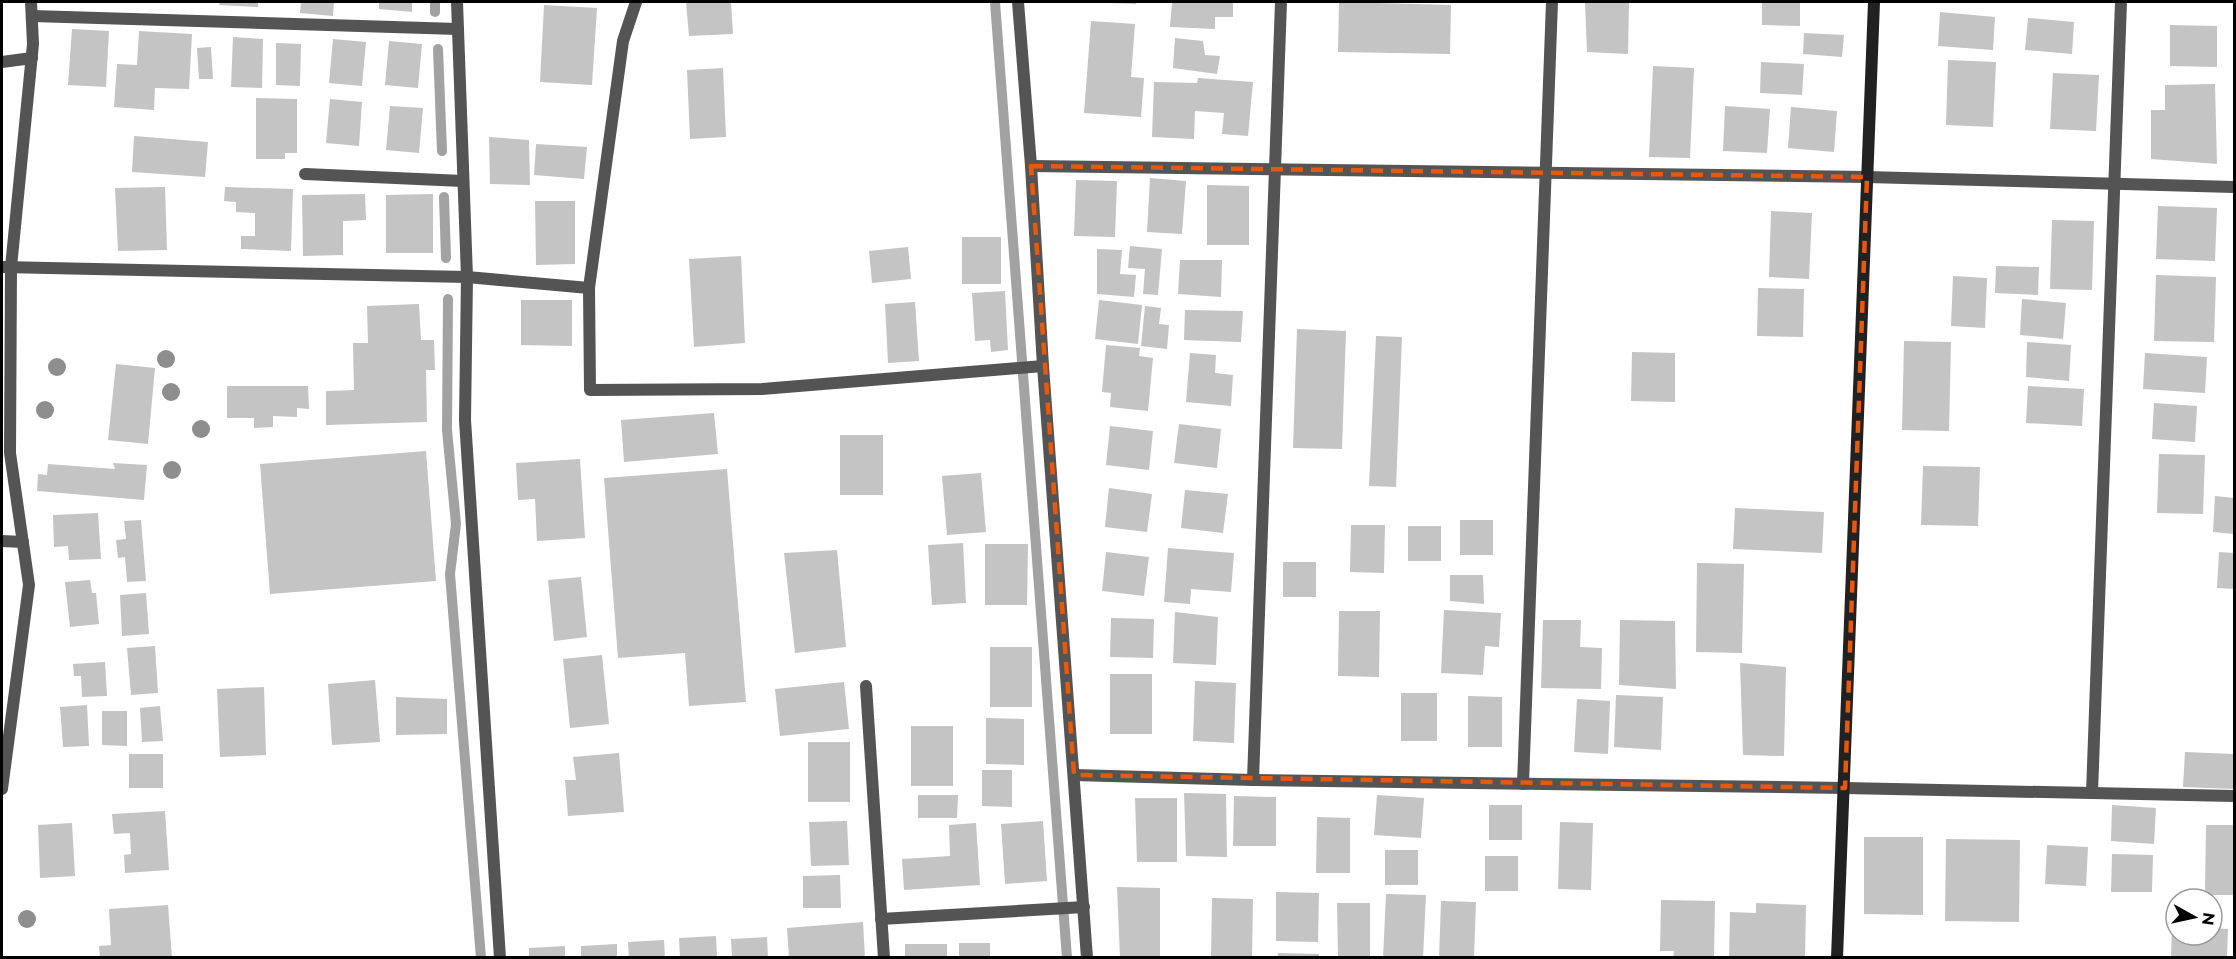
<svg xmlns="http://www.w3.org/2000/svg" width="2236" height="959" font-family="Montserrat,sans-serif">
<rect width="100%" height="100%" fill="#fff"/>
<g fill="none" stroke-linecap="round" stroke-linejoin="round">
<!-- stream -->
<g stroke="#a2a2a2" stroke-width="10">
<polyline points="435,2 435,12"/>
<polyline points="995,2 1067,958"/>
<polyline points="438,49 442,151"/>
<polyline points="444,197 446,258"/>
<polyline points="448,299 447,430 456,524 450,574 481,958"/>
</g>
</g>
<!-- building -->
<g fill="#c4c4c4">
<polygon points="220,2 258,2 258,7 219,5"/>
<polygon points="301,2 334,2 333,16 300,13"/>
<polygon points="379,2 412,2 412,12 379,9"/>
<polygon points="686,2 731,2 733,34 689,36"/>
<polygon points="1108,2 1136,2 1136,4 1108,3"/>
<polygon points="1172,2 1233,2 1233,17 1215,17 1215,29 1170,27"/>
<polygon points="1339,2 1451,5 1450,54 1338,52"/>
<polygon points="1585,2 1629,2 1628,54 1587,52"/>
<polygon points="1762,2 1800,2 1800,26 1762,25"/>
<polygon points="544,5 597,8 592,85 540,82"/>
<polygon points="1940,12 1995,17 1993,50 1938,46"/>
<polygon points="2028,18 2074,22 2072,54 2025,50"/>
<polygon points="1091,21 1135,24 1131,77 1144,78 1141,117 1084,113"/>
<polygon points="2170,25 2217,26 2217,67 2170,66"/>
<polygon points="72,29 109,31 106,87 68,85"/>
<polygon points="139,31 192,34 189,89 155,88 154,110 114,107 117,64 137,65"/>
<polygon points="1804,33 1844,35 1842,57 1803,54"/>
<polygon points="233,37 263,39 262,88 231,87"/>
<polygon points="1175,38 1203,41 1205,55 1220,56 1217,74 1173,68"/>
<polygon points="333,39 366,42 362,86 329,83"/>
<polygon points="389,41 422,44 418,88 385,85"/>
<polygon points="276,43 301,44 300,86 276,85"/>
<polygon points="211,47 213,79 199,79 197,48"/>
<polygon points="1948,60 1996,62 1993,127 1946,125"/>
<polygon points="1761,62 1804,64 1802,95 1760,93"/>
<polygon points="1653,66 1694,68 1690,158 1649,157"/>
<polygon points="723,68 726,137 690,139 687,70"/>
<polygon points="2053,73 2099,75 2096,131 2050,129"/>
<polygon points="1198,78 1253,82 1248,136 1222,134 1224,113 1195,111 1194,139 1152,137 1154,82 1197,83"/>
<polygon points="2215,84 2217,164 2151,159 2151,110 2165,110 2165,85"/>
<polygon points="256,98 297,99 297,153 285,153 285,159 256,159"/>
<polygon points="330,99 362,102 359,146 326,143"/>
<polygon points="390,106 423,108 419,153 386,150"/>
<polygon points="1725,106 1770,109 1767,153 1723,151"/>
<polygon points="1791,107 1837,111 1834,152 1788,148"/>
<polygon points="134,136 208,142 205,177 132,172"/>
<polygon points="489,137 529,140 530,185 490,184"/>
<polygon points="536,144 587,147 584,179 534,175"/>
<polygon points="1150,178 1186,181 1182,234 1147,232"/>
<polygon points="1076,180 1117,181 1115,237 1074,236"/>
<polygon points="1207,185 1249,186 1249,245 1207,245"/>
<polygon points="165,187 167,250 118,251 115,188"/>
<polygon points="225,187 293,189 291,251 241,249 241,236 255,236 255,213 236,212 236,202 224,201"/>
<polygon points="365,194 366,220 343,221 343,255 303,256 302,195"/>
<polygon points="433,194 433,253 386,253 386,195"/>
<polygon points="535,201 575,201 575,264 536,265"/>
<polygon points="2158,206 2217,208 2215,261 2156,259"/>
<polygon points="1771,211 1812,213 1809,279 1769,277"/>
<polygon points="2052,220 2094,221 2092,290 2050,289"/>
<rect x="962" y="237" width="39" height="47"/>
<polygon points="1130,246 1162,249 1158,295 1143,294 1145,269 1128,268"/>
<polygon points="908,247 911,279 872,283 869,251"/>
<polygon points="1097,249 1122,250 1120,274 1136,275 1134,297 1097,294"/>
<polygon points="741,256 745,343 694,347 689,259"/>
<polygon points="1180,260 1222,260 1221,297 1178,294"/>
<polygon points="1996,266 2039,267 2038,295 1995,293"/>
<polygon points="2156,275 2216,277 2214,342 2154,341"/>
<polygon points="1953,276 1987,278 1985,328 1951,326"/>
<polygon points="1758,288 1804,289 1803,337 1757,336"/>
<polygon points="1005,291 1008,350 991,352 990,340 975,341 972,293"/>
<polygon points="2022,299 2066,303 2063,339 2020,335"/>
<polygon points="521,300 572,300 572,346 521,345"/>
<polygon points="1099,300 1142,305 1138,344 1095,339"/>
<polygon points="915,302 919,361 888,363 885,304"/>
<polygon points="419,304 421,340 434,340 435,370 426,370 427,422 326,425 326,391 354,390 353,343 368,343 367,306"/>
<polygon points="1145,306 1161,308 1159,324 1169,325 1167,349 1141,346"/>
<polygon points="1185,310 1243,311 1241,342 1184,340"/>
<polygon points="1297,329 1346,331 1342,449 1293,448"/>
<polygon points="1376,336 1402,337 1396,487 1369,486"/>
<polygon points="1904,341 1951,342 1949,431 1902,430"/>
<polygon points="2027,342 2071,345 2069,381 2026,377"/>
<polygon points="1106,345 1140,348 1139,356 1153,358 1148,411 1110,407 1111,393 1102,392"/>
<polygon points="1632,352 1675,353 1675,402 1631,401"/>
<polygon points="1190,353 1216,355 1215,373 1233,375 1231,406 1186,402"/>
<polygon points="2145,353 2207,357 2205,393 2143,389"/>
<polygon points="116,364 155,368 148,444 108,440"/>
<polygon points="227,386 308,386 309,409 297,408 297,417 273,416 273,427 254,428 254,418 227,418"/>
<polygon points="2028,386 2084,389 2082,426 2026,423"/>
<polygon points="2154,403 2197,406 2195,442 2152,439"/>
<polygon points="714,413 718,454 624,462 621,420"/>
<polygon points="1179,424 1221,429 1217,468 1174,463"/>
<polygon points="1110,426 1153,431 1149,470 1106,465"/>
<rect x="840" y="435" width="43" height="60"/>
<polygon points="426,451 436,581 270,594 260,464"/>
<polygon points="2159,454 2205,455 2203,514 2157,513"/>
<polygon points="580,459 585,538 537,541 535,499 518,500 516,463"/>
<polygon points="113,463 147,465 144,500 37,491 38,474 47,475 48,464 115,469"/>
<polygon points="1923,466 1980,467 1978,526 1921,525"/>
<polygon points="727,469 746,702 689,706 685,653 618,658 604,478"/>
<polygon points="981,473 986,532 947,535 942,476"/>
<polygon points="1109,488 1152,494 1147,532 1105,527"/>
<polygon points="1185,490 1228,494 1223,533 1181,528"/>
<polygon points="2215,496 2234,498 2234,534 2213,532"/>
<polygon points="1735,508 1824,512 1822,553 1733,549"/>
<polygon points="98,513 101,559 69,560 68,546 54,547 53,515"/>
<polygon points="141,520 146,581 127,582 125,557 118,558 116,540 126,539 124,521"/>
<rect x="1460" y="520" width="33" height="35"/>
<polygon points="1351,525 1385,525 1384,573 1350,572"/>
<rect x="1408" y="526" width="33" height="35"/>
<polygon points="963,543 966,603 932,605 928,545"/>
<polygon points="985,544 1028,544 1027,605 985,605"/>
<polygon points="1168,548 1234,553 1231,592 1191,589 1190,604 1164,602"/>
<polygon points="837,550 846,647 795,653 784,553"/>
<polygon points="1106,552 1149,557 1144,596 1102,591"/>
<polygon points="2219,552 2234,553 2234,589 2217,588"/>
<rect x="1283" y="562" width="33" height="35"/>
<polygon points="1697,563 1744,564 1742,653 1696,652"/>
<polygon points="1450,575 1483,575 1484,604 1450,601"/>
<polygon points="581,577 587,637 554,641 548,580"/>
<polygon points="90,580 92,593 96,593 99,624 70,627 65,582"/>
<polygon points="146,593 149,634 122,636 120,595"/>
<polygon points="1444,610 1501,613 1499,647 1485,646 1483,675 1441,673"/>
<polygon points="1339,611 1380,611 1379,677 1338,676"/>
<polygon points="1175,612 1218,617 1216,665 1173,663"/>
<polygon points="1111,618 1154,619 1153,658 1110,657"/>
<polygon points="1543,620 1581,620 1580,647 1602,648 1601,689 1541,688"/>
<polygon points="1620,620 1675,621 1676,689 1619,685"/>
<polygon points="155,646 158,693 131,695 127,648"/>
<rect x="990" y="647" width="42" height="60"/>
<polygon points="602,655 609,724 570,728 563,659"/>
<polygon points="105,662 107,696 82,697 81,676 74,676 73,664"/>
<polygon points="1740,663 1786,667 1784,756 1743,755"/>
<rect x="1110" y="674" width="42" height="60"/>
<polygon points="375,680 380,742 332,745 328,684"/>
<polygon points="1195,681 1236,683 1234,743 1193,741"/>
<polygon points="844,682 849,729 780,736 775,689"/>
<polygon points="264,687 266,755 220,757 217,689"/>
<rect x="1401" y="693" width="36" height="48"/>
<polygon points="1616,695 1663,697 1661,750 1614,747"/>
<polygon points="1468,696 1502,697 1502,747 1468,747"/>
<polygon points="396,697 447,699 447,734 396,735"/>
<polygon points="1577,699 1610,701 1608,754 1574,752"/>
<polygon points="87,705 89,746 63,747 60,707"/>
<polygon points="160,706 163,741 142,742 140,708"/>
<polygon points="102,711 127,711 127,746 102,745"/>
<polygon points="986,718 1024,719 1024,765 986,764"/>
<rect x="911" y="726" width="42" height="60"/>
<rect x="808" y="742" width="42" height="60"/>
<polygon points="2185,752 2234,754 2234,789 2183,787"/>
<polygon points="619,753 624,812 568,816 565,780 576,780 573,757"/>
<rect x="129" y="754" width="34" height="34"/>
<polygon points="982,770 1012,770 1012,807 982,806"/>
<polygon points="1184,793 1226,794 1227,857 1186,856"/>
<polygon points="918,795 958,795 957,818 918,818"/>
<polygon points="1377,795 1424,798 1421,838 1374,835"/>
<polygon points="1234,796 1276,797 1276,846 1233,846"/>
<polygon points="1135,798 1177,798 1177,862 1137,862"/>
<rect x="1489" y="805" width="33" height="35"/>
<polygon points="2112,805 2156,808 2154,844 2111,841"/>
<polygon points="165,811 169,870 125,873 124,855 131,854 130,833 114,834 112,814"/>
<polygon points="1317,817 1350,818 1350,873 1316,873"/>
<polygon points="847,821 849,865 811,866 809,822"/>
<polygon points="1043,821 1047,881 1005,884 1001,824"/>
<polygon points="1560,822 1593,823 1591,890 1558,889"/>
<polygon points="72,823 75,876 40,878 38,825"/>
<polygon points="976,823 980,885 904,890 902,859 950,856 949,825"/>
<polygon points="2206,825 2234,825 2234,895 2205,895"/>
<polygon points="1864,837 1923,837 1923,915 1864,914"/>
<polygon points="1946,839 2020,840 2019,922 1945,921"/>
<polygon points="2047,845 2088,847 2086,886 2045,884"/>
<rect x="1385" y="850" width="33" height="35"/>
<polygon points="2112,854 2153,855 2152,892 2111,892"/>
<rect x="1485" y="856" width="33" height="35"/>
<polygon points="840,875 841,908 803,908 803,876"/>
<polygon points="1117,887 1160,888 1160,958 1120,958"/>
<polygon points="1276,892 1319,893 1318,942 1276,941"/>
<polygon points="1386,894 1426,895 1423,958 1383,958"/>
<polygon points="1212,898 1253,899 1252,958 1211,958"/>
<polygon points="1661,900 1715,901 1714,958 1673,958 1674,951 1660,951"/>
<polygon points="1441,901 1476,902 1474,958 1439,958"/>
<polygon points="1337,903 1370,903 1370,958 1338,958"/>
<polygon points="1756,903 1806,905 1805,958 1729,958 1730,912 1756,913"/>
<polygon points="168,905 172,958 100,958 99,946 111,945 109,909"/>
<polygon points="863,922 865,958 789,958 787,928"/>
<polygon points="2172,926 2176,927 2176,935 2212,935 2212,928 2228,929 2227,958 2171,958"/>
<polygon points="716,936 717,958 680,958 679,938"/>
<polygon points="767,937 768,958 732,958 731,939"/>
<polygon points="664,940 665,958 629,958 628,942"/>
<rect x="959" y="943" width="31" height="15"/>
<polygon points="617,944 617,958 581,958 581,946"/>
<rect x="905" y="944" width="42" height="14"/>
<polygon points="565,946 565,958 529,958 529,948"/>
<polygon points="1278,953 1319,954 1319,958 1278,958"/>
</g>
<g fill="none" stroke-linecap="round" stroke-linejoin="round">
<!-- street -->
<g stroke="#545454" stroke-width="12">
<polyline points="457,2 467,277 465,420 500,958"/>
<polyline points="636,2 623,41 589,288 590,390 762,389 1043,366"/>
<polyline points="1018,2 1031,166 1043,366 1087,958"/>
<polyline points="32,16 458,29"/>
<polyline points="2,62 32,58"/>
<polyline points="1031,166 1867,177 2234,187"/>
<polyline points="305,174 463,181"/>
<polyline points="2,267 467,277 589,288"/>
<polyline points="2,541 23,542"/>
<polyline points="866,686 884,958"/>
<polyline points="1074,775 1253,780 1845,788 2234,796"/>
<polyline points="1253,780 1281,2"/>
<polyline points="1523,784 1552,2"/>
<polyline points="2,789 29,585 10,453 11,267 33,44 31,2"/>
<polyline points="2092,793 2121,2"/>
<polyline points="881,919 1084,907"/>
</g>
<!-- secondary -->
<polyline stroke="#212121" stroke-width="12" points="1837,958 1874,2"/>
</g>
<!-- trees -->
<g fill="#8e8e8e">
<circle cx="166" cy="359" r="9"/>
<circle cx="57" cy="367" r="9"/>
<circle cx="171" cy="392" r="9"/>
<circle cx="45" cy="410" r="9"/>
<circle cx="201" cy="429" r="9"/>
<circle cx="172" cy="470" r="9"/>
<circle cx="27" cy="919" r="9"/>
</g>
<!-- marked area -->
<path fill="none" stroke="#e8590c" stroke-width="4.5" stroke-dasharray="12 8" stroke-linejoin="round" d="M1031 166 1867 177 1845 788 1074 775Z"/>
<!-- border -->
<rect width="2236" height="959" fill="none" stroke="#000000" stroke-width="6"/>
<!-- north arrow -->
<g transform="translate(2194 917) rotate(98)"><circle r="28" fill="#ffffff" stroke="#999999" stroke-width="1.5"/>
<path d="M0-4.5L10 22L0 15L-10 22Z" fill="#000000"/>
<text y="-9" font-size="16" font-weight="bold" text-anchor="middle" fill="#000000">N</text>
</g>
</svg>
